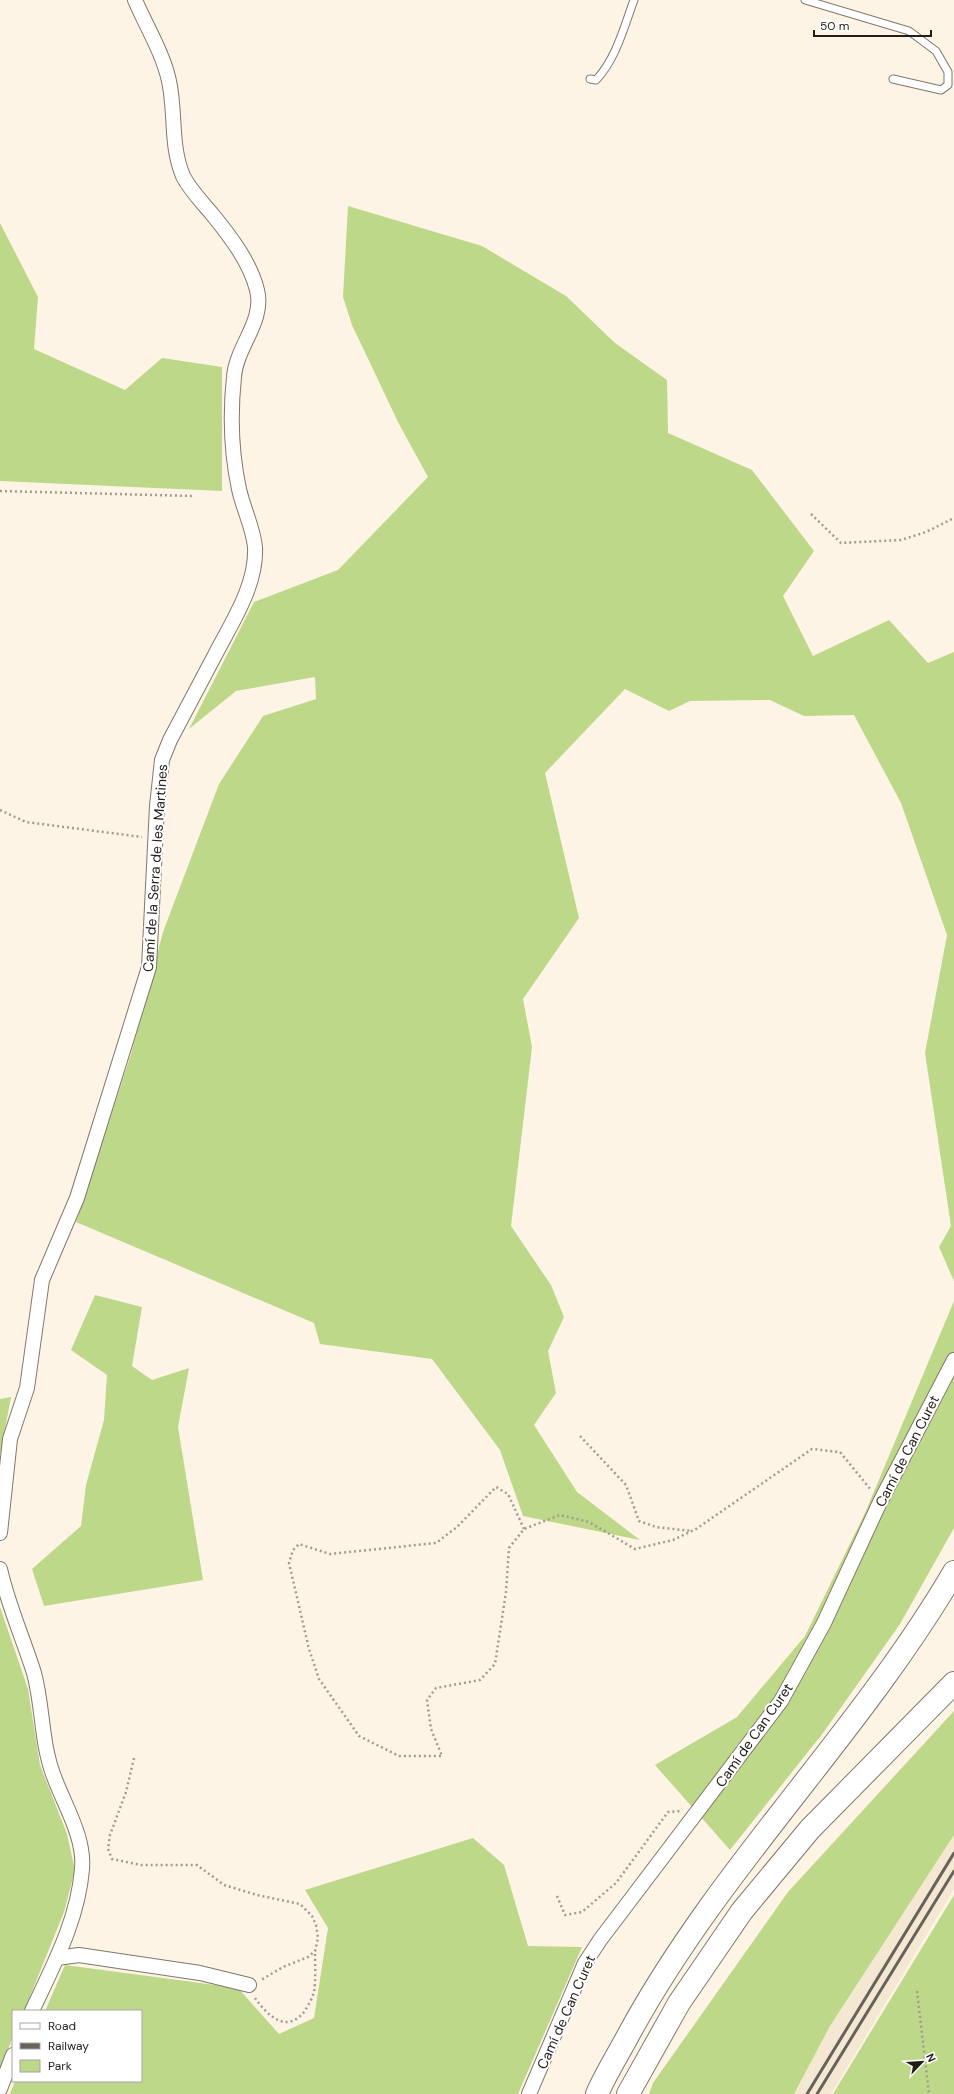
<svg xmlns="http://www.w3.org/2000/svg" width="954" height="2094" font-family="'DM Sans',sans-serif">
<rect width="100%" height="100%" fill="#fdf4e5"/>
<!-- built -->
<polygon fill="#f5e8d2" points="954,1835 954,1889 831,2094 794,2094 830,2026"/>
<!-- green -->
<g fill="#bed88a">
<polygon points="348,206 482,246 566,296 615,343 667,380 668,433 752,470 814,551 783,596 813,656 889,620 928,663 954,652 954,1281 939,1247 951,1226 925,1053 947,935 901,803 854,715 804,716 770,700 690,701 669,711 625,689 545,773 579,918 523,999 532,1047 511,1226 551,1285 564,1317 548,1351 556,1393 534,1425 577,1492 640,1540 523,1516 500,1450 432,1359 320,1344 314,1323 76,1222 131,1054 163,932 219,784 263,716 316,699 315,677 236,691 189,729 254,602 338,570 428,477 399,424 352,325 343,297"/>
<polygon points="0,223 38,297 34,349 125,390 162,358 222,367 222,491 0,481"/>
<polygon points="95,1295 142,1307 132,1366 152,1380 189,1368 178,1427 203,1580 44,1606 32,1569 81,1526 86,1485 104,1420 107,1375 71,1350"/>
<polygon points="954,1301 954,1528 900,1624 823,1733 730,1850 655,1765 737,1717 805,1636 865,1513"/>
<polygon points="11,1397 0,1455 0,1399"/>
<polygon points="0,1607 28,1689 40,1765 67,1834 75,1870 64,1912 24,2011 13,2011 13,2037 0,2069"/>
<polygon points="954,1711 954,1835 830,2026 794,2094 649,2094 653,2083 788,1892"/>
<polygon points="473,1838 504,1865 528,1946 582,1947 518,2094 10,2094 15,2081 141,2081 141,2011 45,2011 65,1965 238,1988 279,2034 314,2018 328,1928 305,1890"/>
<polygon points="954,1895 954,2094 833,2094"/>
</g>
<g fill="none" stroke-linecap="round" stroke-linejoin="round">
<defs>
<g id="lane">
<polyline points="805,0 909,31 936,51 948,72 948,85 941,90 893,79"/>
<path d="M590 79 596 80C616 59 624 27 634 0"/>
</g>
<g id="street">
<path d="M0 1533 10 1439 27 1388 42 1280 77 1198 149 967 157 806 162 760 170 740C185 712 200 683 215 655 232 622 257 585 255 547 253 527 243 508 239 489 231 452 230 415 234 377 236 347 265 321 257 290 250 262 230 236 212 214 202 202 190 190 183 176 170 145 176 113 169 81 163 53 146 26 135 0"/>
<path d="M0 1569C8 1605 23 1638 34 1673 43 1706 41 1741 53 1774 63 1803 85 1836 82 1869 78 1920 53 1966 32 2011"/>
<polyline points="57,1958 79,1955 119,1961 200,1973 249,1985"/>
<polyline points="0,2089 13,2055"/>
<polyline points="529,2094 585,1963 600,1940 781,1701 824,1623 880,1502 954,1360"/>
</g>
<g id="highway">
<path d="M597 2094C606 2073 619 2053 630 2032 720 1867 859 1734 954 1572"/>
<polyline points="628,2094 679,2003 742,1911 810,1829 954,1683"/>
</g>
</defs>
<!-- lane casing -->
<use href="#lane" stroke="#80786a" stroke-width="9"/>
<!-- street casing -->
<use href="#street" stroke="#80786a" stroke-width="16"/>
<!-- highway casing -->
<use href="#highway" stroke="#80786a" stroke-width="24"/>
<!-- path -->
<g stroke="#a19b90" stroke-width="2.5" stroke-dasharray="2 3" stroke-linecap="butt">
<polyline points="0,491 192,496"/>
<polyline points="811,514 841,543 901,540 926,532 954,518"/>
<polyline points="0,810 26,822 142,837"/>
<polyline points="580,1436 626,1485 639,1521 656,1527 691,1531"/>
<polyline points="524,1529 508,1494 496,1487 457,1527 436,1543 330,1554 299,1544 293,1550 289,1563 309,1649 319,1679 359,1736 399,1756 442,1756 431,1729 427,1700 436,1688 480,1680 495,1664 506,1592 509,1548 524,1529 560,1515 589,1522 635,1549 673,1540 696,1529 812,1449 840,1452 871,1490"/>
<polyline points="134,1758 126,1792 110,1835 108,1849 112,1859 141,1865 197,1865 224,1885 257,1895 300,1904 312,1916 316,1925 318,1938 315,1951 308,1957 283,1967 261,1980"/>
<polyline points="557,1896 565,1915 582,1912 616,1883 668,1812 680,1811"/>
<polyline points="917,1991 929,2094"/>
<path d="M255 1998C267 2015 286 2034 304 2012 308 2006 312 1999 314 1992 316 1980 315 1964 315 1951"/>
</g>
<!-- lane -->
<use href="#lane" stroke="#fff" stroke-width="7"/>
<!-- street -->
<use href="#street" stroke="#fff" stroke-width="14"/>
<!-- highway -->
<use href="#highway" stroke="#fff" stroke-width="22"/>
<!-- rail -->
<g stroke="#67625a" stroke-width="3">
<polyline points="807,2094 954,1853"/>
<polyline points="817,2094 954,1871"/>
</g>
</g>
<g text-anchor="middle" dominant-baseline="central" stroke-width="4" stroke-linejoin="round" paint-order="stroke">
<!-- street labels -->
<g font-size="14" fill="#211e19" stroke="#fff">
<text transform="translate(155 868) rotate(-86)">Camí de la Serra de les Martines</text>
<text transform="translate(907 1451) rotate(-63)">Camí de Can Curet</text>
<text transform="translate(754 1735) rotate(-55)">Camí de Can Curet</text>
<text transform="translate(566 2012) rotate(-66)">Camí de Can Curet</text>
</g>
</g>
<!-- legend -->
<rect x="12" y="2010" width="130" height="72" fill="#ffffff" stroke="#a6a5a3"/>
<rect x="20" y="2023" width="20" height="6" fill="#ffffff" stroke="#a6a5a3"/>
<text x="48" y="2030" font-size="12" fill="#211e19">Road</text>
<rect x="20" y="2043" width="20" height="6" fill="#67625a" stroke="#a6a5a3"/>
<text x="48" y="2050" font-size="12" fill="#211e19">Railway</text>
<rect x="20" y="2060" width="20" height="12" fill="#bed88a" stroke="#a6a5a3"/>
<text x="48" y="2070" font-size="12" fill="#211e19">Park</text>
<!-- north arrow -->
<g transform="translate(922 2062) rotate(65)" stroke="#ffffff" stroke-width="3" paint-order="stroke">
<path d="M0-3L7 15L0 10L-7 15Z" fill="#211e19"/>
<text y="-6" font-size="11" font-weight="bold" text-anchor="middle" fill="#211e19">N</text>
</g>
<!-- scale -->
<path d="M814 30v6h117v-6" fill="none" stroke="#211e19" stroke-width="2"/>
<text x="820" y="30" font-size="12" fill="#211e19" stroke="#ffffff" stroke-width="3" paint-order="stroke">50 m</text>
</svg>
